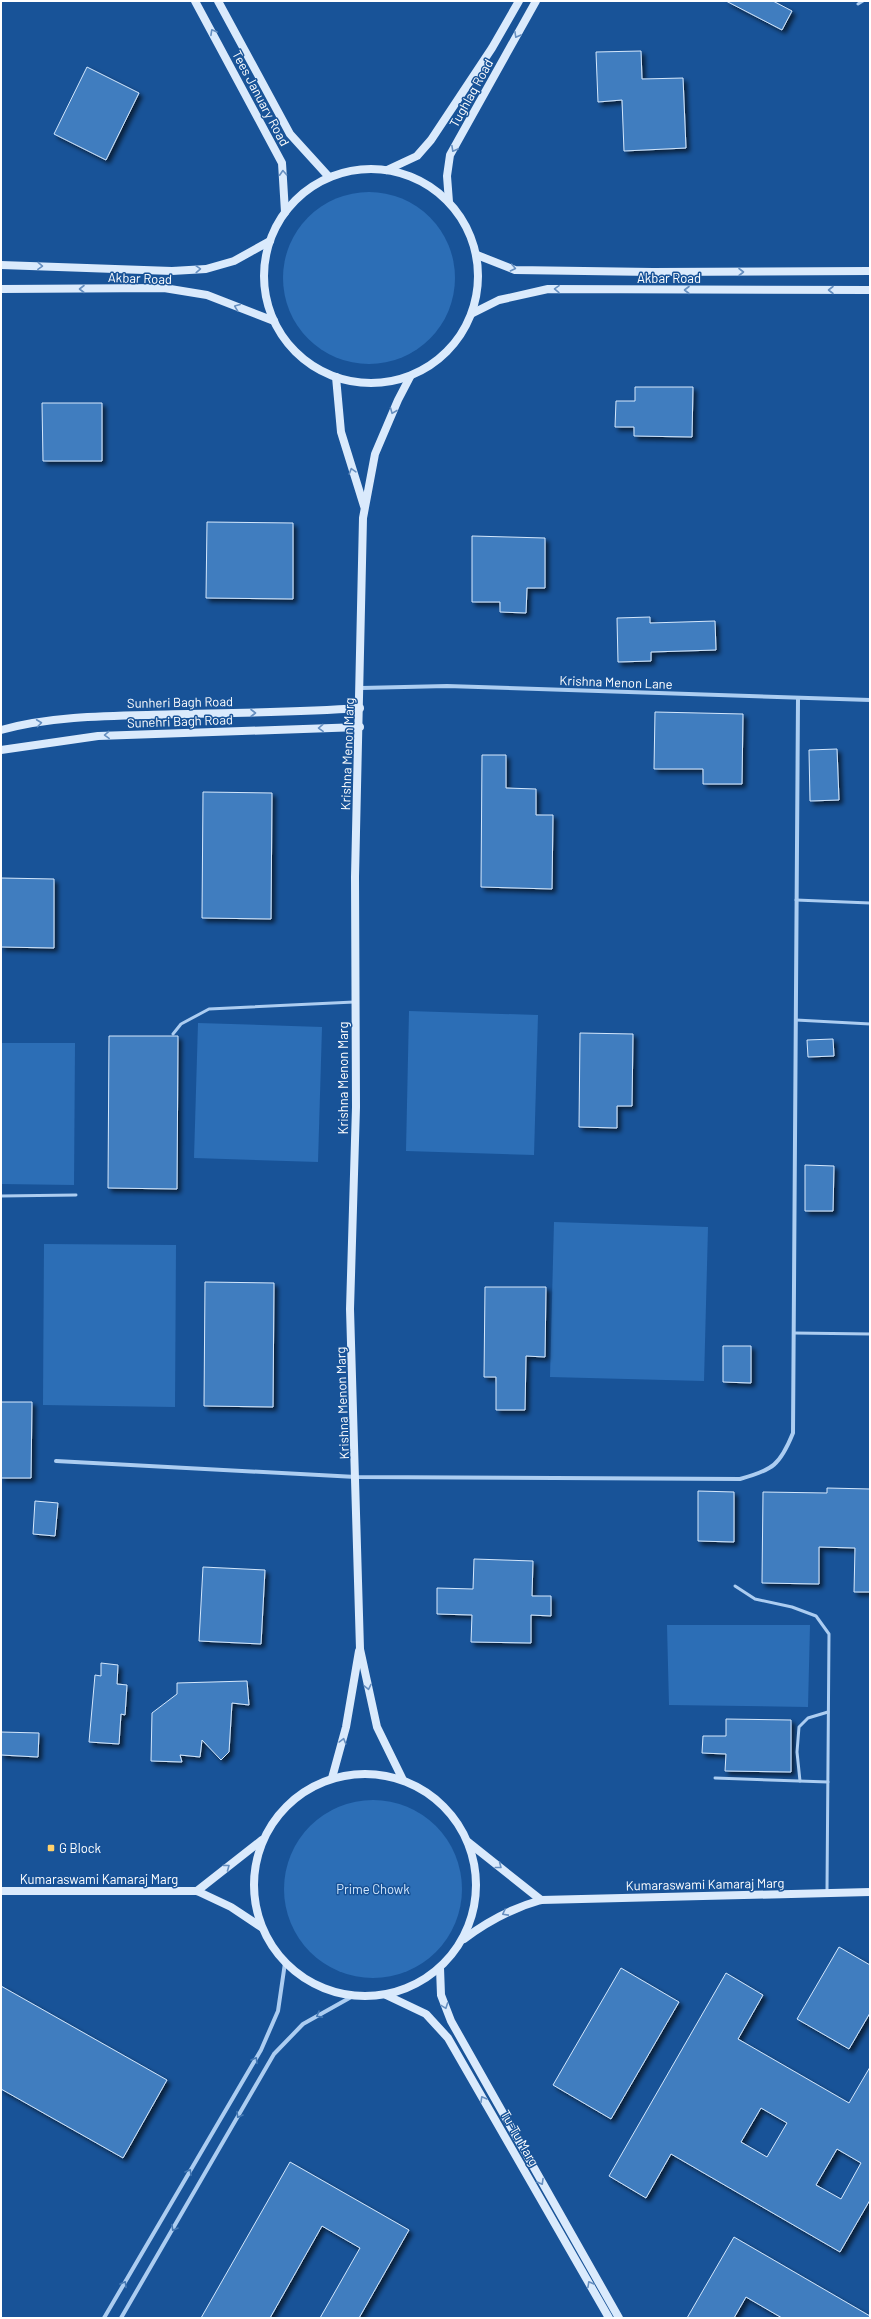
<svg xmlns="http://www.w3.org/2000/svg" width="871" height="2319" font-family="Barlow,sans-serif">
<defs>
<filter id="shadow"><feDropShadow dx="3.5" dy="3.5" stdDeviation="2" flood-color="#0009"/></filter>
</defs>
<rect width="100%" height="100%" fill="#185398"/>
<!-- green -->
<g fill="#2c6eb6">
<circle cx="369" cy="278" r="86"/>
<polygon points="409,1011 538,1015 534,1155 406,1151"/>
<polygon points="198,1023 322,1027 318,1162 194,1158"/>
<polygon points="1,1043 75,1043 74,1185 1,1184"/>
<polygon points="554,1222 708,1227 704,1381 550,1377"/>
<polygon points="44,1244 176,1245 175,1407 43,1405"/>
<polygon points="667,1625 810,1625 808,1707 669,1705"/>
<circle cx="373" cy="1889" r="89"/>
</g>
<!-- building -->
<g fill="#417dbf" stroke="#d3e7fc" fill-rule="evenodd" filter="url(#shadow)">
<polygon points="726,1 773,1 792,11 782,30"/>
<polygon points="641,51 642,79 683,78 686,148 624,151 622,100 598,102 596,52"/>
<polygon points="87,67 139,93 106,160 54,134"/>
<polygon points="635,387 693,387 692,437 634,436 634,427 615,427 616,401 635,401"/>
<polygon points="42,403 102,403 102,461 43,461"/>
<polygon points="207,522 293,523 293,599 206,598"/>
<polygon points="472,536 545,538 545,588 527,588 526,613 500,612 500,602 472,602"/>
<polygon points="650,617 650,623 715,621 716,650 651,652 651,661 618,662 617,618"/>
<polygon points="655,712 743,714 742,784 703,784 703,769 654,769"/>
<polygon points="837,749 839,800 810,801 809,750"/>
<polygon points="482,755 506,755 506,788 536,789 536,815 553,815 552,889 481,887"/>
<polygon points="203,792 272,793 271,919 202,918"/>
<polygon points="1,878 54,879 54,948 1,947"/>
<polygon points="580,1033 633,1034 632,1106 617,1106 617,1128 579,1127"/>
<polygon points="109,1036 178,1036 177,1189 108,1188"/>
<polygon points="833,1039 834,1056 808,1057 807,1040"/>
<polygon points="805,1165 834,1166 833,1211 805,1211"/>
<polygon points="205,1282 274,1283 273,1407 204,1406"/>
<polygon points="485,1287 546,1287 545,1357 526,1356 525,1410 496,1410 496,1377 484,1377"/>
<polygon points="723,1346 751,1346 751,1383 723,1382"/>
<polygon points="1,1402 32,1402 31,1478 1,1478"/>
<polygon points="827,1488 870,1489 870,1592 854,1592 855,1548 819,1547 819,1584 762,1583 763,1492 827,1493"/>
<polygon points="698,1491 734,1492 734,1542 698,1541"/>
<polygon points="35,1501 58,1503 55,1536 33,1534"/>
<polygon points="474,1559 533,1561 532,1596 551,1596 551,1616 531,1615 531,1643 471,1642 472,1615 437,1614 437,1588 473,1589"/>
<polygon points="203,1567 265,1570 261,1644 199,1641"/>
<polygon points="101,1663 118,1665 117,1684 127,1685 125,1715 121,1714 119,1744 89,1742 95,1675 101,1676"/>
<polygon points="247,1681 249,1705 232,1703 229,1752 221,1760 202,1740 200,1757 180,1755 182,1762 151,1761 152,1713 177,1694 177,1683"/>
<polygon points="726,1719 791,1720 791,1772 725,1771 726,1754 702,1753 703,1736 726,1736"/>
<polygon points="1,1732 39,1733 38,1757 1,1755"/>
<polygon points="839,1947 870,1965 870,2013 849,2049 797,2019"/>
<polygon points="621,1968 679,2002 611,2119 553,2085"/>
<path d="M726 1973 763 1995 738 2039 849 2103 870 2067V2200L840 2252 671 2154 646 2198 609 2176ZM761 2108 787 2123 767 2157 741 2142ZM837 2149 861 2163 841 2199 816 2185Z"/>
<polygon points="1,1986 167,2080 123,2158 1,2089"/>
<polygon points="290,2162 409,2230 359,2318 320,2318 360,2248 322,2226 270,2318 201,2318"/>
<polygon points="734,2237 870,2316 870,2318 782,2318 746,2297 734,2318 687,2318"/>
</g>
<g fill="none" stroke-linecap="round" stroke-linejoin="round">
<!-- lane -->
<g stroke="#accdf1" stroke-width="3">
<polyline points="858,4 863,1"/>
<polyline points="796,900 870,903"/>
<polyline points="796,1020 870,1024"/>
<polyline points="173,1034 181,1024 209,1009 354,1002"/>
<polyline points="1,1196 76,1195"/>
<polyline points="794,1333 870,1334"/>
<polyline points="735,1586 755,1599 792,1607 816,1616 829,1634 827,1891"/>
<polyline points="715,1778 828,1782"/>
<polyline points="800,1781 797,1752 799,1727 808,1718 828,1712"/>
</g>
<!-- street -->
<g stroke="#accdf1" stroke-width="4">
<polyline points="361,688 447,686 870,700"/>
<path d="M56 1461 356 1477 740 1479C773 1470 780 1465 793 1433L798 699"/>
<polyline points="104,2318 261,2050 278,2011 285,1963"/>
<polyline points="121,2318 274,2054 303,2024 353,1996"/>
</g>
<!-- secondary -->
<g stroke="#daeafc" stroke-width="8">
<polyline points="195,1 282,163 285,212"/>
<polyline points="218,1 290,134 329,177"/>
<circle cx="371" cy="276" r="107"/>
<polyline points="387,170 417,156 431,140 492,48 519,1"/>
<polyline points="449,202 447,176 450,155 536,1"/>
<polyline points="477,255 515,270 653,272 870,271"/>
<polyline points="1,265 172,271 206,269 234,261 270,241"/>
<polyline points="1,289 164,288 207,295 274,321"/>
<polyline points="473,313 499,300 548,289 870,290"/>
<polyline points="336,377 341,432 364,506"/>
<path d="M1 730C48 717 100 716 148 715 219 713 289 713 360 708"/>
<polyline points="1,750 98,736 360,727"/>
<circle cx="365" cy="1885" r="111"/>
<polyline points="332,1778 346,1727 359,1651"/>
<polyline points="403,1780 377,1727 360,1649 350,1309 356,1107 355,877 363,518 375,454 398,400 410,377"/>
<polyline points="468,1842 541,1900"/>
<polyline points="1,1891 197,1891 231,1907 261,1927"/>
<polyline points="197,1891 262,1840"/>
<path d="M464 1939C488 1921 512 1908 541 1900L870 1892"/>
<polyline points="440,1968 441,1995 451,2021 619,2318"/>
<polyline points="386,1995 426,2014 448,2038 609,2318"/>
</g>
</g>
<!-- one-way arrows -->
<defs><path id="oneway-chevron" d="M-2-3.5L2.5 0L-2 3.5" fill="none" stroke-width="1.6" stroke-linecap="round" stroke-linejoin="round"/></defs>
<g stroke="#668fc0">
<use href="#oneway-chevron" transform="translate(213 32) rotate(-119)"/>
<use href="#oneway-chevron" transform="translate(517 35) rotate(119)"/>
<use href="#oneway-chevron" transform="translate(454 149) rotate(119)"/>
<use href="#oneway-chevron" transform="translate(283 173) rotate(-93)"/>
<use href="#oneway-chevron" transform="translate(40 266) rotate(2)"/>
<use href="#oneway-chevron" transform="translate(513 268) rotate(12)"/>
<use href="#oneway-chevron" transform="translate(198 269) rotate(-3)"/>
<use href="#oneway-chevron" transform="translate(741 272)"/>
<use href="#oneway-chevron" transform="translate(82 289) rotate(180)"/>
<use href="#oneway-chevron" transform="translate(557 289) rotate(-179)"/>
<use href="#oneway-chevron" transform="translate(687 290) rotate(-180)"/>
<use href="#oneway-chevron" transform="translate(831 290) rotate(-180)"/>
<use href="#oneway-chevron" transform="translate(237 307) rotate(-159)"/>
<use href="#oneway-chevron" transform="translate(393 411) rotate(112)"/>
<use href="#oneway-chevron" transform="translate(352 471) rotate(-107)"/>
<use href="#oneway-chevron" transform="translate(253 713)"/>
<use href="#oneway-chevron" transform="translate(39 723) rotate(-7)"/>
<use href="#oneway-chevron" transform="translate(321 728) rotate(178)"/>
<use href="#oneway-chevron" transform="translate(107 735) rotate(178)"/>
<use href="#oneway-chevron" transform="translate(368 1687) rotate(78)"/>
<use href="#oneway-chevron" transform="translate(343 1741) rotate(-75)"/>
<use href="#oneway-chevron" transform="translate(499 1866) rotate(38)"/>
<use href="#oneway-chevron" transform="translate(227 1867) rotate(-36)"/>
<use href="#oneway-chevron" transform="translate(505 1913) rotate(152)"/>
<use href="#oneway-chevron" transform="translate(445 2006) rotate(70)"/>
<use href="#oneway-chevron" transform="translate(483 2099) rotate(-120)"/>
<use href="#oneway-chevron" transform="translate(541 2182) rotate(60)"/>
<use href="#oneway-chevron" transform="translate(590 2284) rotate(-119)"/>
</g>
<g stroke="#4478b3">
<use href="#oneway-chevron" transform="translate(319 2015) rotate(151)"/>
<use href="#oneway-chevron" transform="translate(255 2060) rotate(-60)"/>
<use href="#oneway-chevron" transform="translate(239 2115) rotate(120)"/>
<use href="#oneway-chevron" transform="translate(189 2172) rotate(-60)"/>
<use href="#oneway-chevron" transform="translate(174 2228) rotate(120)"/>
<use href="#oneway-chevron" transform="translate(124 2284) rotate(-60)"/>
</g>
<!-- markers -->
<rect fill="#ffd16c" stroke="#185398" stroke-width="1.5" x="47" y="1844" width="8" height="8" rx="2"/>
<g text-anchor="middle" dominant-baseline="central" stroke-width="3" stroke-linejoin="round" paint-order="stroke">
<!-- street labels -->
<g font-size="13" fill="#fff" stroke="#185398">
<text transform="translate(471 93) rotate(-61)">Tughlaq Road</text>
<text transform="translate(261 98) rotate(62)">Tees January Road</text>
<text transform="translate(140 278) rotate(2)">Akbar Road</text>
<text x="669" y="278">Akbar Road</text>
<text transform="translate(616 682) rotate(2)">Krishna Menon Lane</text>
<text transform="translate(180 702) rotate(-1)">Sunheri Bagh Road</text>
<text transform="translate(180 721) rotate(-2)">Sunehri Bagh Road</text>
<text transform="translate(347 754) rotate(-88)">Krishna Menon Marg</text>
<text transform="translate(343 1078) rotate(-90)">Krishna Menon Marg</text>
<text transform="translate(342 1403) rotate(-92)">Krishna Menon Marg</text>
<text x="99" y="1879">Kumaraswami Kamaraj Marg</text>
<text transform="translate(705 1884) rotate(-1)">Kumaraswami Kamaraj Marg</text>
<text transform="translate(520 2138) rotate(60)">Tu-Tu Marg</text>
</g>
<!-- poi labels -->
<g font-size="13" fill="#fff" stroke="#185398" text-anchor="start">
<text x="59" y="1848">G Block</text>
</g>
<!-- park labels -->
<g font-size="13" fill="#d3e7fc" stroke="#185398">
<text x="373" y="1889">Prime Chowk</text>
</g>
</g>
<!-- border -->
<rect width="871" height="2319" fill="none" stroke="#ffffff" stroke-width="4"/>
</svg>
